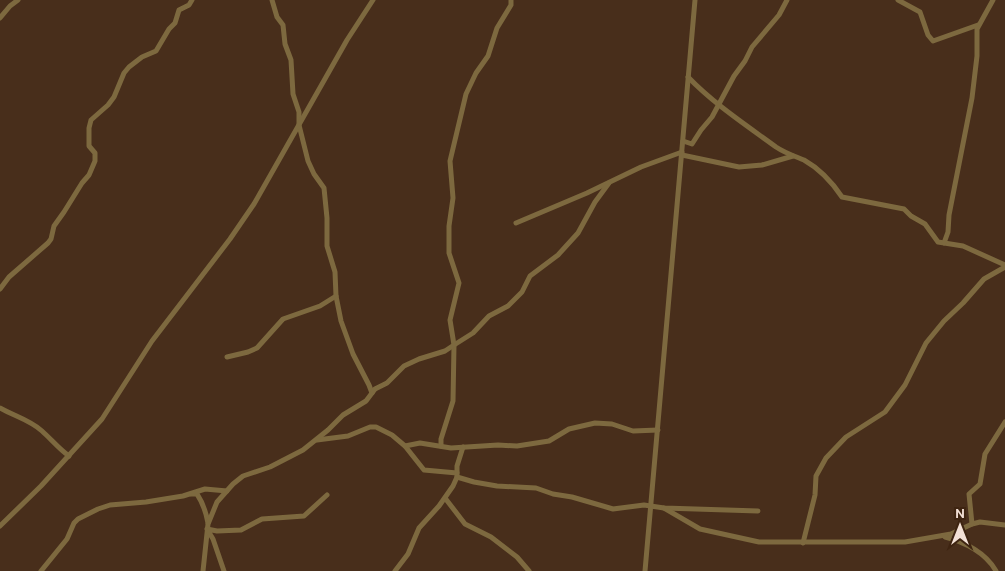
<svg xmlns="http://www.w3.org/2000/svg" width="1005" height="571" font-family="Overpass,sans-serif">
<rect width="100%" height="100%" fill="#482e1b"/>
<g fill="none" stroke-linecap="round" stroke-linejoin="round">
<!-- minor -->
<g stroke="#7d693f" stroke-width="5">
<polyline points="272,0 277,17 283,25 285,44 291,60 293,94 299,112 299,125 308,161 314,174 324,188 327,218 327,246 335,272 336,296 341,321 353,354 369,385 372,393"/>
<polyline points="898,0 920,12 928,35 933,41 978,25"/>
<polyline points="0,18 10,6 18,0"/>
<path d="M688 77C714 104 746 125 776 147 785 153 794 156 804 160 820 169 832 182 842 197L904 209 911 216 925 224 938 242 963 246 1005 265"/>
<polyline points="683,141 692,144 701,130 712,117 734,76 745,61 752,47 779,15 787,0"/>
<polyline points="682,155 739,167 762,165 793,156"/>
<polyline points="516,223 587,193 641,167 682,152"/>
<polyline points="944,243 948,232 949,215 972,98 977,56 977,29 993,0"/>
<polyline points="0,289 9,277 48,243 51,239 54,226 64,212 82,183 89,175 95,161 95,153 89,146 89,128 91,120 108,105 114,97 124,73 129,67 142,57 156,51 169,29 175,23 179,10 189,5 192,0"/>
<polyline points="227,357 248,352 257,348 283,319 320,306 336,296"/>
<path d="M0 408C14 416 30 420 42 431 52 440 59 449 69 456"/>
<polyline points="317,440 348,436 370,427 376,427 392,435 405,446 424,470 457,473"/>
<polyline points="405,446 420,443 451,448 498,445 517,446 549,441 569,429 595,423 612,424 633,431 658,430"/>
<polyline points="441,446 441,439 453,401 454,345 450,320 459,283 449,253 449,226 453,198 450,161 466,94 476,73 488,56 497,28 511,5 511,0"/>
<polyline points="457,477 474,482 497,486 536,488 553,494 572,497 613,509 644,505 664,508 758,511"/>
<path d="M191 494H197C203 503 206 512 208 523"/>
<polyline points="445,498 465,524 491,537 517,557 529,571"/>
<polyline points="664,508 700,529 759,542 905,542 951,534 972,524 980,522 1005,525"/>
<polyline points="972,524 969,494 980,484 985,454 1005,422"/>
<polyline points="0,526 41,486 102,419 152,341 230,239 254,204 347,40 373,0"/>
<path d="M945 537C965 542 986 553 996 571"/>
<polyline points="803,543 815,495 816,476 826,458 846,437 885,412 905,385 926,343 944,321 963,303 984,279 1005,267"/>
<polyline points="41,571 67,539 74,523 78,519 98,509 110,505 146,502 183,496 205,489 227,491"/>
<polyline points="203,571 208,524 217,502 233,484 243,476 270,467 303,450 328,430 343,415 366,401 375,389 387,383 404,366 419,359 445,351 454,345 473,333 489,316 508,306 522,292 530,276 558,255 578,233 595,202 609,183"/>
<polyline points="224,571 213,539 207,529 217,531 241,530 262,519 304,516 327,495"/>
<polyline points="395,571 408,554 419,528 439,506 453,486 457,477 457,466 463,447"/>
<polyline points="645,571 695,0"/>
</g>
</g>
<!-- north arrow -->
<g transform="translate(960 526)" stroke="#3e2411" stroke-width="4" paint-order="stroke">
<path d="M0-4L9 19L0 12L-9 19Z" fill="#f3e1d6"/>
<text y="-8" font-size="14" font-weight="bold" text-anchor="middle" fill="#f3e1d6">N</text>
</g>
</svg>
